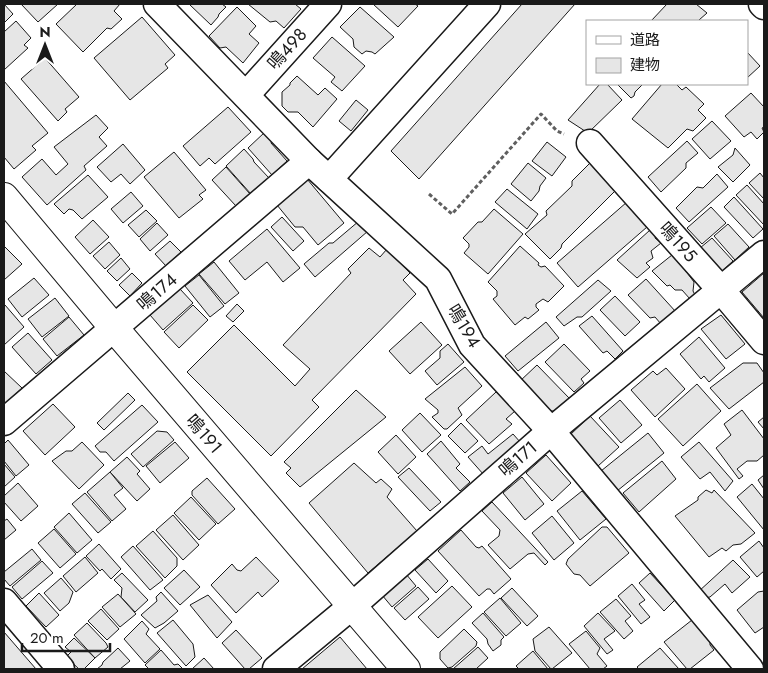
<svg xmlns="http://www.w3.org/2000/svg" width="768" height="673" font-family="Jost,'Noto Sans JP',sans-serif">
<rect width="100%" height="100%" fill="#fff"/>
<!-- building -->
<g fill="#e6e6e6" stroke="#1a1a1a">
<polygon points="4,4 13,14 4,23"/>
<polygon points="21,4 58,4 38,22"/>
<polygon points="77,4 120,4 114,11 122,19 111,29 107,28 83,52 56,24"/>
<polygon points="189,4 222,4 226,7 219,14 218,17 211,25"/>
<polygon points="248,4 295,4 301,9 284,28 276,21 270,22"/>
<polygon points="373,4 415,4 418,6 398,27"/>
<polygon points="522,4 575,4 419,179 391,151"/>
<polygon points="667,4 696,4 707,13 699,20 700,21 651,21"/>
<polygon points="237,7 256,26 249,34 259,43 243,63 226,47 220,48 209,36"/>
<polygon points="360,7 394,37 375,54 372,52 366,51 362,54 354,47 353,39 340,27"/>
<polygon points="142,17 175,55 165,64 168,68 130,100 94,58"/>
<polygon points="16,21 31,38 24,45 28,48 4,70 4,32"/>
<polygon points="332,37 365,66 342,91 331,82 335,77 313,58"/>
<polygon points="747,52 760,66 747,78"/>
<polygon points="45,58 79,97 65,109 67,112 58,121 21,79"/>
<polygon points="297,76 318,95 325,88 337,99 313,127 298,112 288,112 282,106 282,92 290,85 290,83"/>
<polygon points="4,81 48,133 32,146 36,150 14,169 4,157"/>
<polygon points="600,84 607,84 622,100 588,133 568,120"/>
<polygon points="617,84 643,84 635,92 634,96 631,98"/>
<polygon points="662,84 676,84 682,90 686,87 704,104 698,110 706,118 693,131 687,129 668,148 632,119"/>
<polygon points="751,93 764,107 764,127 762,128 764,132 757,139 751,132 744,137 725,116"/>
<polygon points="356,100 368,110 351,131 339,121"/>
<polygon points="228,107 251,132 215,164 209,158 200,166 183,146"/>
<polygon points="96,115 108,128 99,137 107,146 84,166 86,170 47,205 22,177 42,159 56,175 68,164 54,147"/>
<polygon points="712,121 731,141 710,159 692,139"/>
<polygon points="265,132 272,140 271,143 287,161 272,175 248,148"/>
<polygon points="687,141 698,153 686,163 686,168 661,192 648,177"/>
<polygon points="547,142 566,157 552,176 532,161"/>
<polygon points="123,144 145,170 130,184 121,174 111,182 97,167"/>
<polygon points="735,148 750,165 733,182 718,167 733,155"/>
<polygon points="244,149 253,159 254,162 269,178 251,194 226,166"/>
<polygon points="174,152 206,190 199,195 203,199 179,218 144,177"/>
<polygon points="528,163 546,178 540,186 539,191 531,201 511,184"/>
<polygon points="590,163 617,189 562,244 561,248 550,259 525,234 547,215 546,211 572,186 572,181"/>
<polygon points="226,167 250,194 236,206 212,180"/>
<polygon points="760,173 764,178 764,199 749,183"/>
<polygon points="717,174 728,187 689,222 676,208 697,187 703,188"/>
<polygon points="88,175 108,197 82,219 73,210 69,209 64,214 54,204"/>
<polygon points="307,179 344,223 318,245 303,227 295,227 277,205"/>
<polygon points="747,185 764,204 764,225 736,195"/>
<polygon points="507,189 538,214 527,229 495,202"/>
<polygon points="131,192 143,206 123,223 111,209"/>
<polygon points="734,197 763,229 753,238 724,207"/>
<polygon points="627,202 647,227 578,287 557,263"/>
<polygon points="711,207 726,223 702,244 687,228"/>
<polygon points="494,209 523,234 488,274 464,253 469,247 469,244 463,238 478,222 482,222"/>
<polygon points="146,210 157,221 139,237 128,225"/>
<polygon points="282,217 304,241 293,251 271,227"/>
<polygon points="93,220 109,237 90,254 75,237"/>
<polygon points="359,221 368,231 315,277 304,264 329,243 333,243"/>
<polygon points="157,223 168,235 150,251 140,239"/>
<polygon points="728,224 749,247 735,260 714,236"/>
<polygon points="267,229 300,268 283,282 267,262 245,280 229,261"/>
<polygon points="650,230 656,235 655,238 661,243 651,251 653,258 646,263 650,267 637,278 617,260"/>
<polygon points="712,238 733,261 721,272 700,248"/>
<polygon points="170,241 181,252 166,266 155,254"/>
<polygon points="109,242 120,255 105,269 93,256"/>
<polygon points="4,246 22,264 4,280"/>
<polygon points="520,246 539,263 538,265 541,267 545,266 564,286 548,302 543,299 536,304 536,307 539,310 528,319 525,317 515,325 493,299 497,296 497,291 488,282"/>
<polygon points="369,248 380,257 387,249 410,273 403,280 416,294 312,400 319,407 271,456 187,372 234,325 295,386 310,369 283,345 351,273 348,269"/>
<polygon points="672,255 682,266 694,282 693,291 695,295 690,299 682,290 675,290 670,285 667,286 652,271"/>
<polygon points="121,258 130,269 117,281 107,271"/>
<polygon points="214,262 239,293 225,304 199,274"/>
<polygon points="132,273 142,283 130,296 119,285"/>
<polygon points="764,273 764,318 742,292"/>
<polygon points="199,275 224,306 210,317 185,286"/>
<polygon points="34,278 49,295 22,317 8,299"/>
<polygon points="646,279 676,312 661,324 655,317 650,318 628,295"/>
<polygon points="598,280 611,291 582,317 577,317 564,326 556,317"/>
<polygon points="180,289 193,303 163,330 150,315"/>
<polygon points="615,296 640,322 625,336 600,310"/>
<polygon points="55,298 69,316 42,337 28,319"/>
<polygon points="237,304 244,311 233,322 226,316"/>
<polygon points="5,305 24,327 4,345 4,306"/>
<polygon points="193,305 208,320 179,348 164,332"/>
<polygon points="721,315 745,344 726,359 701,329"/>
<polygon points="592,316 623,351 615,359 607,351 603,353 579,326"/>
<polygon points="69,317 84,335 57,356 43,339"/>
<polygon points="421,322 442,345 410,374 389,351"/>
<polygon points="546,322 559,338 518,371 505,356"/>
<polygon points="28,333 52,360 36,374 12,347"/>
<polygon points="699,337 725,368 709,382 704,376 701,379 680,354"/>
<polygon points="448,344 464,362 437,385 425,371 440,358 440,351"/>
<polygon points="564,344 590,371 581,379 584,383 574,392 545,362"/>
<polygon points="743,363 757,363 764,373 764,382 729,409 710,388"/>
<polygon points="537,365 570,399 556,411 546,411 519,382"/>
<polygon points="465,367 482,386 458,408 462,415 447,429 444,429 432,417 438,413 438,410 425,399"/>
<polygon points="666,368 685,389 655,417 631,390 653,371 657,375"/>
<polygon points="4,371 22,388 4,405"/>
<polygon points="697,384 721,411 683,446 658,419"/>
<polygon points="356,390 386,417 300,487 286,473 291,468 284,462"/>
<polygon points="496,392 515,411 506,419 512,424 489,444 466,420"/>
<polygon points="128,393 135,400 104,430 97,423"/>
<polygon points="620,400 642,425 621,443 599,418"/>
<polygon points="53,404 75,427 45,455 23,431"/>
<polygon points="142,405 158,422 114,461 106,452 100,452 95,446"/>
<polygon points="742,410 764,439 764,455 757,461 747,461 737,469 743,476 739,479 716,448 731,435 724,424"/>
<polygon points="420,413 441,435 422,452 402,430"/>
<polygon points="590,416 619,447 598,466 570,435"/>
<polygon points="764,417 764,429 758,422"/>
<polygon points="461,423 478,441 465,453 448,436"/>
<polygon points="157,431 167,432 174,440 143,467 131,454"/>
<polygon points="648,433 664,453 617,491 601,471"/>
<polygon points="513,434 521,443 484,475 468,457 482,446 488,454"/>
<polygon points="396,435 416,457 398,474 378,452"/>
<polygon points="8,440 29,465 16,476 4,461 4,444"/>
<polygon points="441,441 460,464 456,468 470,482 460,491 427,454"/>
<polygon points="82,442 104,465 79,489 52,461 66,451 72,451"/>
<polygon points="175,442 189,458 160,483 146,466"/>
<polygon points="699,442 733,481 725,491 710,472 700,479 681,457"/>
<polygon points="546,455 571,483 552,501 526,473"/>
<polygon points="127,457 140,471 137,474 150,489 137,501 110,472"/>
<polygon points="662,461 676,479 639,512 623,493"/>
<polygon points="354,463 376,483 381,479 392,489 387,497 417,531 368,573 309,503"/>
<polygon points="4,464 15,477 4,487"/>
<polygon points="409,468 441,502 430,511 398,477"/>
<polygon points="110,472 123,488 114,495 126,509 112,521 87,492"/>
<polygon points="764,475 764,489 758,480"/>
<polygon points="522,477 544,504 525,520 503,493"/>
<polygon points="207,478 235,509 218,524 192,495 192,491"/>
<polygon points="18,483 38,506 21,521 4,502 4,496"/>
<polygon points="752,484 764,499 764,530 737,497"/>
<polygon points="706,490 712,493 714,490 755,533 741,544 733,545 726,551 722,548 709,557 675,516 698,500 698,497"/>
<polygon points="582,491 606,519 580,540 557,511"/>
<polygon points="85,493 111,522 98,533 72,504"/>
<polygon points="191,497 216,524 199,540 174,513"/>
<polygon points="492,502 548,562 545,565 534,553 528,554 510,569 488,545 499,536 500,530 482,511"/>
<polygon points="69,513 92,540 77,553 54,527"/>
<polygon points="173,515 199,545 183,560 156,530"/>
<polygon points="552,516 574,543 554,560 532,533"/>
<polygon points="7,519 16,530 4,540 4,521"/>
<polygon points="602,527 607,527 629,553 590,586 580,575 574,574 566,564 568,559"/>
<polygon points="54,529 76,554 60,568 38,543"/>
<polygon points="461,530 476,547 479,548 482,546 511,579 494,594 490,589 487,589 479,596 438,551"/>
<polygon points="153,531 177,558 177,566 165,578 136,546"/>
<polygon points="759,541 764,548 764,571 757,577 740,557"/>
<polygon points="99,544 121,569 111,579 102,569 100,571 86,556"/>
<polygon points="133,546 163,580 150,590 121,557"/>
<polygon points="32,549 41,560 10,586 4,579 4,572"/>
<polygon points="85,557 98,573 76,592 63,576"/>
<polygon points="256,557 279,581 262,597 258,592 236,613 211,585 232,564 237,570 241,571"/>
<polygon points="428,559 448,581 436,593 415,570"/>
<polygon points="733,560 750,577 732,593 725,584 710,597 704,598 698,592"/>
<polygon points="42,561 53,573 22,599 12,587"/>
<polygon points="184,570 200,587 180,605 164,588"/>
<polygon points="122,573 148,600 135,612 121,597 122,588 114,580"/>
<polygon points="650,573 675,600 664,611 639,583"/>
<polygon points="406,574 416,586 392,607 382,595"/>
<polygon points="61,578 73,592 69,603 60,611 44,593"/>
<polygon points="632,584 645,600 639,604 650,617 641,624 618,596"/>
<polygon points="452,586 472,607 438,638 418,617"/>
<polygon points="418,587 429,599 405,620 394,608"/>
<polygon points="512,588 538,616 527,626 501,598"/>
<polygon points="764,591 764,627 755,633 737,610 758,592"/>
<polygon points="161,592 178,611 164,623 155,628 141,615 157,601 156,597"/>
<polygon points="39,593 59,615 46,627 26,606"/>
<polygon points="118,594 136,614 120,627 102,607"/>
<polygon points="208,595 232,622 217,638 190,605"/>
<polygon points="500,598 521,623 506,636 484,612"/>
<polygon points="616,599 631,616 625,621 633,631 624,639 600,612"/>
<polygon points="101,609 119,629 107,640 88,621"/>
<polygon points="483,613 504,637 501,640 501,645 493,651 488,644 487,639 472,623"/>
<polygon points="598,613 615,631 604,639 613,650 607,654 584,626"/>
<polygon points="173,620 193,644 195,657 186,666 157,633"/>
<polygon points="692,620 710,642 710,645 714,650 690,669 687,669 664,642"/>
<polygon points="142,621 149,629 146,634 160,649 145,663 124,639"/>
<polygon points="87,623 106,643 108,647 95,658 74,635"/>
<polygon points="549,627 572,653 552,669 551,669 535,651 533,639"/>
<polygon points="464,629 477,642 476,646 452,667 448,668 440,659 440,652"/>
<polygon points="236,630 262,658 249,669 245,669 222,643"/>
<polygon points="586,631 600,648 597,654 607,666 603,669 590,669 569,644"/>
<polygon points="4,632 36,669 4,669"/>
<polygon points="340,637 367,669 302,669"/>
<polygon points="74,638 95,658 84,669 79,669 66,657 71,652 65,647"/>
<polygon points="478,647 488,658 476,669 453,669"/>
<polygon points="118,648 130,661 120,669 97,669 102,665 103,662"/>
<polygon points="660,648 679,669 639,669 637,667"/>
<polygon points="161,650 174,665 178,664 183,669 149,669 145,665"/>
<polygon points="533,651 548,669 519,669 516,666"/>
<polygon points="204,658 214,669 192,669"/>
</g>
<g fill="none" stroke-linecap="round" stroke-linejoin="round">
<defs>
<g id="minor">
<polyline points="157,4 309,161 438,279 472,345 551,431 750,669"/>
<polyline points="762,4 764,6"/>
<polyline points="246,95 328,4"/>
<polyline points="590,143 721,290 764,341"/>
<polyline points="329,179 487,4"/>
<polyline points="4,422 309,161"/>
<polyline points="4,602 61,669"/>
<polyline points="276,669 352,606 551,431 764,254"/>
</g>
<polyline id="tertiary" points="4,197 114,328 406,669"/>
</defs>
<!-- minor casing -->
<use href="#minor" stroke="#1a1a1a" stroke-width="29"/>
<!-- tertiary casing -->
<use href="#tertiary" stroke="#1a1a1a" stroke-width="30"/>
<!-- path -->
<polyline stroke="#5f5f5f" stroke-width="3" stroke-dasharray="4 2.5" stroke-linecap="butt" points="429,194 452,214 541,114 557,131 564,134"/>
<!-- minor -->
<use href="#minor" stroke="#fff" stroke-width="26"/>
<!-- tertiary -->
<use href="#tertiary" stroke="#fff" stroke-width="28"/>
</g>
<g text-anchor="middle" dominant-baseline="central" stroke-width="4" stroke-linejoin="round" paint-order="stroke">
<!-- street labels -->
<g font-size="18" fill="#1a1a1a" stroke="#fff">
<text transform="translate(287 49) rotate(-48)">鳴498</text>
<text transform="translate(678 242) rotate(48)">鳴195</text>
<text transform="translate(157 292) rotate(-41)">鳴174</text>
<text transform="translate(464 326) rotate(59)">鳴194</text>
<text transform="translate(204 434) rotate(49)">鳴191</text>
<text transform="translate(518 459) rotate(-41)">鳴171</text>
</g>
</g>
<!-- border -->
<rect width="768" height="673" fill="none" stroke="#1a1a1a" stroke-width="10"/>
<!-- legend -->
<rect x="586" y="20" width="162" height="65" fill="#ffffff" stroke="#a3a3a3"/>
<rect x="596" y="36" width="25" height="8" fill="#ffffff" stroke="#a3a3a3"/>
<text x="630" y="45" font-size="15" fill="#1a1a1a">道路</text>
<rect x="596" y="58" width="25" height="15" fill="#e6e6e6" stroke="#a3a3a3"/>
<text x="630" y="70" font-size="15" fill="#1a1a1a">建物</text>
<!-- north arrow -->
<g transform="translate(45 45)" stroke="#ffffff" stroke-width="4" paint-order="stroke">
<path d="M0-4L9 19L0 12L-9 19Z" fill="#1a1a1a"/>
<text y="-8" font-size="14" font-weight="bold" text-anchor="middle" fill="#1a1a1a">N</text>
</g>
<!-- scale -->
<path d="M22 643v8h88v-8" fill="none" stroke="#1a1a1a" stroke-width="2.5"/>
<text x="30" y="643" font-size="15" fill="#1a1a1a" stroke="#ffffff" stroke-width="4" paint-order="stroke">20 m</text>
</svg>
